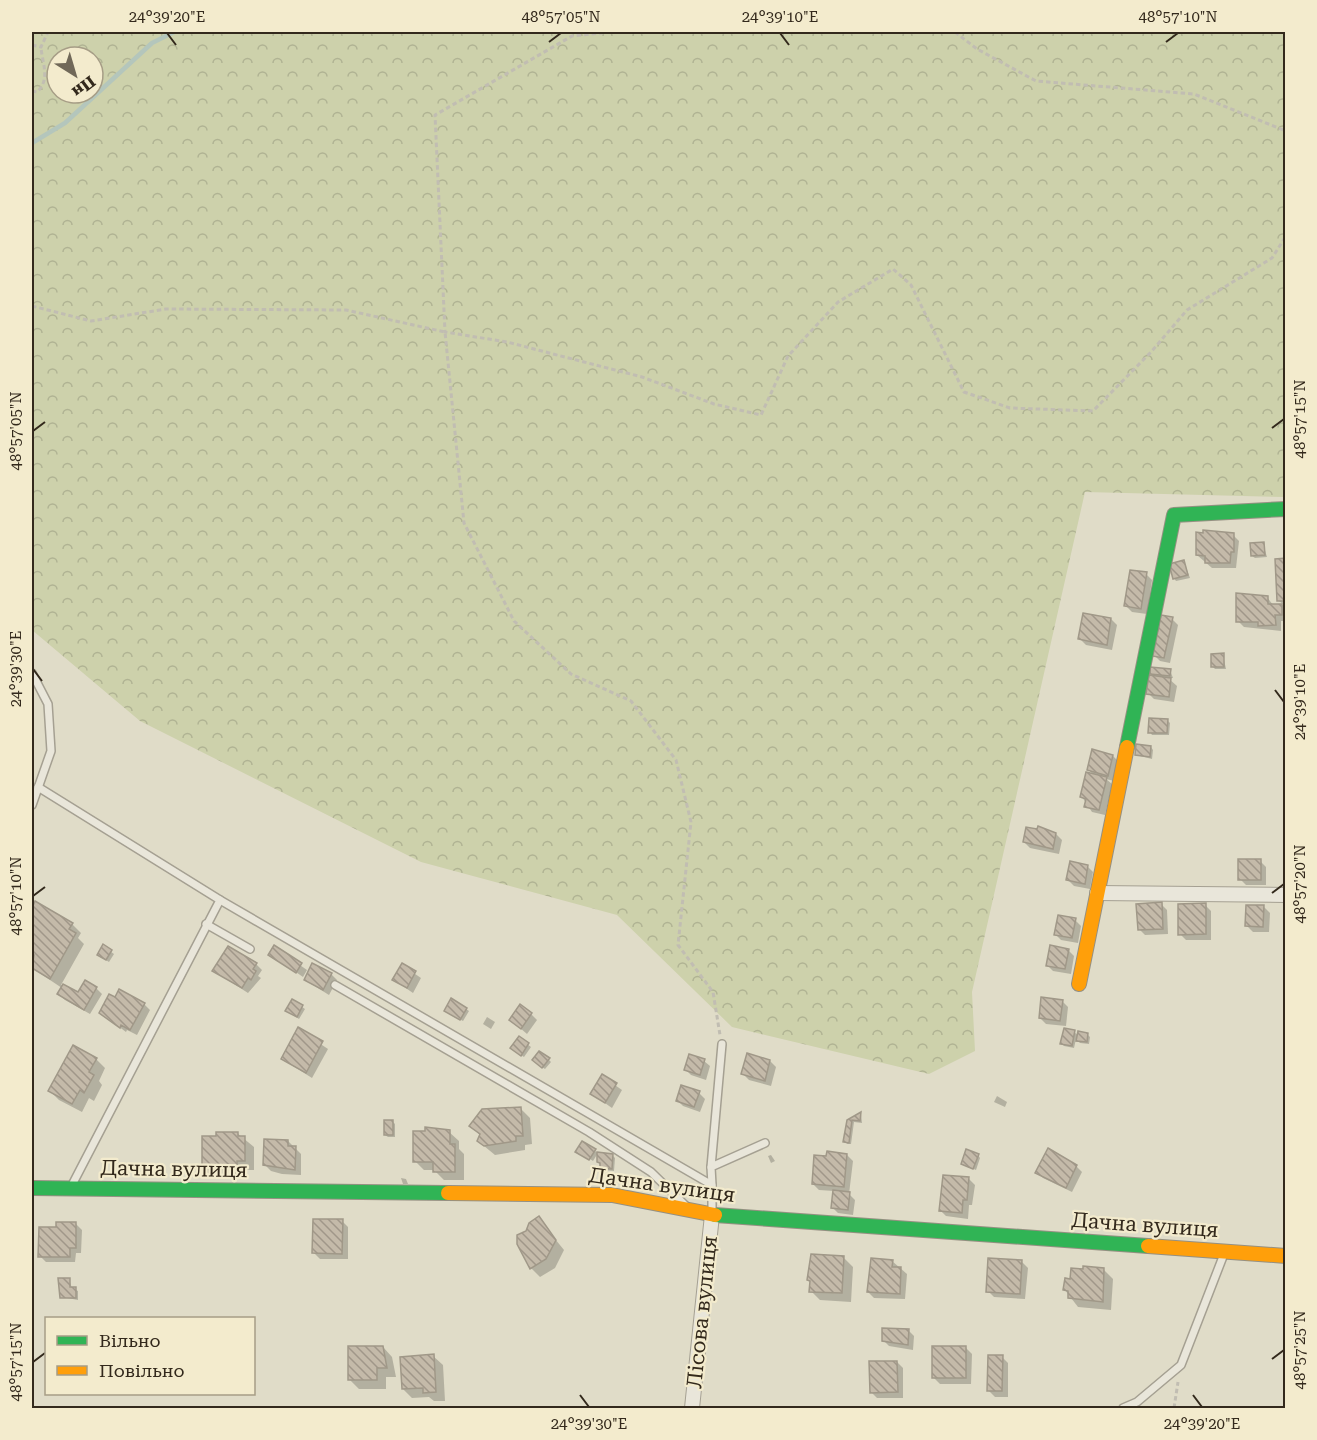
<svg xmlns="http://www.w3.org/2000/svg" width="1317" height="1440" font-family="'Roboto Serif',serif">
<defs>
<pattern id="forest-crowns" width="20" height="18" patternUnits="userSpaceOnUse" patternTransform="scale(1.5)"><rect width="20" height="18" fill="#cdd1ab"/><path d="M2 6a3 3 0 1 1 6 0M12 15a3 3 0 1 1 6 0" fill="none" stroke="#b0b393"/></pattern>
<pattern id="building-back-hatch" width="6" height="6" patternUnits="userSpaceOnUse" patternTransform="scale(1.5)"><rect width="6" height="6" fill="#c4baa9"/><path d="M-1 5l2 2M0 0l6 6M5-1l2 2" fill="none" stroke="#a09789"/></pattern>
</defs>
<rect width="100%" height="100%" fill="#e0dcc8"/>
<!-- forest -->
<path fill="url(#forest-crowns)" fill-rule="evenodd" d="M32 32H1285V497L1085 492 972 992 975 1051 929 1074 732 1027 617 915 421 862 140 721 32 630ZM57 57H93V93H57Z"/>
<!-- shadow -->
<g fill="#0003">
<polygon points="1233,535 1239,541 1236,568 1212,568 1197,555"/>
<polygon points="1263,544 1267,557 1255,558 1252,556"/>
<polygon points="1286,560 1286,621 1281,621 1281,631 1244,627 1238,621 1238,595 1254,594 1257,598 1267,597 1273,605 1284,605 1279,601"/>
<polygon points="1184,562 1190,578 1176,581 1174,578"/>
<polygon points="1146,574 1152,580 1147,614 1132,612 1126,606"/>
<polygon points="1111,619 1117,625 1112,650 1086,645 1080,639"/>
<polygon points="1172,619 1178,625 1170,663 1160,661 1154,655"/>
<polygon points="1223,655 1226,669 1215,669 1212,666"/>
<polygon points="1170,670 1173,678 1168,678 1177,686 1174,702 1154,699 1148,693 1155,677 1151,674"/>
<polygon points="1167,720 1170,723 1169,735 1152,735 1150,732"/>
<polygon points="1151,747 1153,750 1152,759 1136,755"/>
<polygon points="1113,756 1119,762 1114,781 1106,779 1112,784 1105,815 1092,812 1082,797 1094,776 1089,770"/>
<polygon points="1056,834 1062,840 1059,854 1030,848 1024,842"/>
<polygon points="1260,861 1266,867 1266,885 1246,885 1240,879"/>
<polygon points="1087,866 1093,872 1090,889 1074,886 1068,880"/>
<polygon points="36,903 72,924 81,933 78,938 84,944 61,985 78,994 96,988 102,994 90,1014 65,1000 59,994 62,988 32,968 34,958 32,957 32,911"/>
<polygon points="1161,904 1167,910 1168,934 1145,935 1139,929"/>
<polygon points="1205,905 1211,911 1211,940 1186,940 1180,934"/>
<polygon points="1264,907 1270,913 1269,932 1253,932 1247,926"/>
<polygon points="1075,920 1081,926 1078,943 1061,940 1055,934"/>
<polygon points="104,947 114,954 109,962 101,957"/>
<polygon points="274,947 307,970 303,977 270,954"/>
<polygon points="1068,950 1074,956 1071,974 1053,971 1047,965"/>
<polygon points="256,964 262,970 258,976 261,978 248,993 214,971"/>
<polygon points="402,965 421,978 413,993 394,980"/>
<polygon points="331,974 337,980 329,995 305,980"/>
<polygon points="293,1001 305,1009 299,1019 290,1013"/>
<polygon points="1062,1001 1068,1007 1066,1026 1046,1024 1040,1018"/>
<polygon points="144,1004 150,1010 137,1035 127,1030 126,1032 101,1013"/>
<polygon points="466,1009 469,1011 463,1021 448,1013"/>
<polygon points="531,1014 537,1020 527,1034 511,1020"/>
<polygon points="487,1017 495,1022 491,1029 483,1024"/>
<polygon points="298,1029 328,1049 312,1078 282,1059"/>
<polygon points="1074,1032 1079,1036 1087,1034 1090,1037 1089,1044 1080,1043 1076,1039 1074,1048 1064,1046 1062,1044"/>
<polygon points="519,1038 531,1047 524,1057 515,1051"/>
<polygon points="96,1059 105,1068 99,1081 102,1085 94,1101 89,1098 82,1112 59,1100 50,1091"/>
<polygon points="549,1060 551,1062 545,1069 536,1063"/>
<polygon points="704,1061 710,1066 706,1080 691,1075 685,1069"/>
<polygon points="770,1061 776,1067 771,1086 749,1080 743,1074"/>
<polygon points="602,1076 622,1090 612,1108 592,1094"/>
<polygon points="699,1093 705,1099 700,1112 683,1106 677,1100"/>
<polygon points="997,1096 1007,1102 1005,1107 994,1102"/>
<polygon points="520,1108 530,1118 532,1144 525,1145 525,1150 495,1155 478,1141 481,1136 470,1126"/>
<polygon points="861,1114 862,1123 854,1122 851,1144 847,1144 845,1141 848,1121"/>
<polygon points="393,1122 395,1124 395,1137 388,1137 385,1135"/>
<polygon points="449,1132 459,1141 459,1149 464,1154 464,1180 444,1180 434,1170 424,1170 415,1161"/>
<polygon points="237,1133 254,1147 254,1170 246,1170 246,1175 213,1178 203,1168"/>
<polygon points="288,1141 301,1154 301,1175 282,1174 271,1171 265,1165"/>
<polygon points="582,1143 598,1153 593,1161 578,1151"/>
<polygon points="612,1155 615,1158 614,1171 604,1170 598,1162"/>
<polygon points="771,1155 775,1161 771,1163 768,1156"/>
<polygon points="847,1155 853,1161 849,1194 855,1200 853,1215 838,1213 832,1207 834,1191 819,1190 813,1184"/>
<polygon points="978,1155 980,1158 976,1170 963,1164"/>
<polygon points="1076,1166 1082,1172 1072,1192 1043,1178 1037,1172"/>
<polygon points="401,1178 406,1179 408,1184 403,1184"/>
<polygon points="969,1179 975,1185 972,1205 969,1205 968,1219 946,1216 940,1210"/>
<polygon points="538,1218 564,1250 555,1268 540,1277 531,1268 527,1232"/>
<polygon points="342,1221 348,1227 348,1259 320,1259 314,1253"/>
<polygon points="76,1224 82,1230 81,1253 76,1253 75,1262 46,1262 40,1256"/>
<polygon points="843,1257 853,1267 851,1302 820,1300 811,1291 811,1283 808,1280"/>
<polygon points="892,1261 907,1274 905,1299 874,1298 868,1292"/>
<polygon points="1022,1262 1028,1268 1025,1299 994,1297 988,1291"/>
<polygon points="1104,1270 1113,1279 1111,1310 1078,1307 1065,1290 1071,1280"/>
<polygon points="69,1280 72,1288 78,1291 78,1300 62,1297"/>
<polygon points="908,1330 914,1336 913,1350 889,1346 883,1340"/>
<polygon points="383,1347 392,1357 396,1377 386,1377 386,1389 359,1389 350,1380"/>
<polygon points="966,1348 972,1354 971,1384 940,1384 934,1378"/>
<polygon points="433,1356 443,1365 445,1401 434,1401 429,1397 412,1398 403,1389"/>
<polygon points="1002,1357 1008,1363 1008,1397 995,1397 989,1391"/>
<polygon points="897,1362 903,1368 903,1398 877,1398 871,1392"/>
</g>
<g fill="none" stroke-linecap="round" stroke-linejoin="round">
<!-- stream -->
<polyline stroke="#b4c6bc" stroke-width="4.5" points="32,143 65,123 152,43 174,32"/>
</g>
<!-- building -->
<g fill="url(#building-back-hatch)" stroke="#a09888" stroke-width="1.5">
<polygon points="1203,530 1234,533 1234,552 1231,552 1230,563 1205,563 1205,556 1196,555 1196,532 1203,533"/>
<polygon points="1264,542 1265,555 1251,556 1250,543"/>
<polygon points="1286,558 1286,601 1277,601 1275,559"/>
<polygon points="1184,560 1188,575 1173,579 1169,564"/>
<polygon points="1130,570 1147,572 1141,609 1124,606"/>
<polygon points="1236,593 1268,596 1268,604 1282,604 1282,615 1275,615 1276,625 1258,626 1258,622 1236,622"/>
<polygon points="1083,613 1111,618 1107,645 1078,639"/>
<polygon points="1161,615 1173,617 1164,658 1152,656"/>
<polygon points="1224,653 1224,667 1211,667 1211,654"/>
<polygon points="1150,667 1171,669 1170,676 1150,674"/>
<polygon points="1149,675 1171,678 1169,697 1146,694"/>
<polygon points="1149,718 1168,719 1167,733 1148,733"/>
<polygon points="1136,744 1151,746 1150,757 1135,755"/>
<polygon points="1092,749 1113,755 1108,776 1087,770"/>
<polygon points="1086,772 1107,777 1099,810 1084,807 1086,799 1080,797"/>
<polygon points="1038,826 1056,833 1053,849 1023,842 1026,827 1037,829"/>
<rect x="1238" y="859" width="23" height="21"/>
<polygon points="1070,861 1088,865 1085,884 1066,880"/>
<polygon points="35,901 73,923 69,929 76,933 50,979 32,968 34,955 32,954 32,908"/>
<polygon points="1162,902 1163,929 1138,930 1136,904"/>
<polygon points="1206,903 1206,934 1178,935 1178,904"/>
<polygon points="1246,905 1264,905 1263,927 1245,926"/>
<polygon points="1058,915 1076,918 1072,938 1054,935"/>
<polygon points="103,944 112,950 106,960 97,955"/>
<polygon points="274,945 302,963 296,973 268,955"/>
<polygon points="1050,945 1069,949 1065,969 1046,966"/>
<polygon points="228,946 257,963 253,969 256,971 251,980 248,978 242,988 212,971"/>
<polygon points="312,963 332,973 323,990 304,980"/>
<polygon points="402,963 416,971 407,988 392,980"/>
<polygon points="85,980 97,987 84,1010 57,994 63,984 78,992"/>
<polygon points="119,989 145,1003 130,1030 121,1025 120,1028 99,1013 109,994 115,997"/>
<polygon points="1041,997 1063,1000 1060,1021 1039,1018"/>
<polygon points="451,998 467,1008 460,1020 444,1011"/>
<polygon points="292,999 303,1005 297,1017 285,1011"/>
<polygon points="520,1004 532,1013 521,1029 509,1020"/>
<polygon points="298,1027 323,1041 306,1073 281,1059"/>
<polygon points="1064,1028 1075,1030 1072,1046 1060,1044"/>
<polygon points="1078,1031 1088,1033 1087,1042 1076,1041"/>
<polygon points="519,1036 529,1043 521,1056 510,1048"/>
<polygon points="73,1045 97,1058 89,1072 94,1075 84,1093 80,1090 72,1104 48,1091"/>
<polygon points="539,1051 550,1058 542,1068 532,1060"/>
<polygon points="747,1053 770,1060 765,1081 741,1074"/>
<polygon points="689,1054 705,1059 700,1075 684,1070"/>
<polygon points="602,1074 617,1083 605,1103 590,1094"/>
<polygon points="681,1085 700,1091 694,1107 676,1101"/>
<polygon points="521,1107 523,1136 516,1136 516,1141 484,1146 477,1141 480,1134 469,1126 482,1109"/>
<polygon points="861,1112 860,1121 852,1120 849,1143 843,1142 847,1120"/>
<rect x="384" y="1120" width="9" height="15"/>
<polygon points="425,1127 450,1130 450,1144 455,1144 455,1172 433,1172 433,1162 413,1162 413,1131 425,1131"/>
<polygon points="216,1132 238,1132 238,1136 245,1136 245,1161 237,1161 237,1166 202,1169 202,1136 216,1136"/>
<polygon points="264,1139 288,1140 288,1146 296,1146 295,1170 263,1165"/>
<polygon points="582,1141 596,1149 589,1160 575,1152"/>
<polygon points="1048,1148 1077,1165 1066,1188 1035,1173"/>
<polygon points="966,1149 979,1154 973,1169 961,1164"/>
<polygon points="827,1151 847,1154 844,1187 812,1184 814,1155 826,1156"/>
<polygon points="597,1152 613,1154 612,1169 600,1168 600,1163 597,1162"/>
<polygon points="943,1175 969,1177 967,1200 963,1200 962,1213 939,1211"/>
<polygon points="833,1190 850,1192 848,1210 831,1208"/>
<polygon points="539,1216 556,1240 546,1259 530,1269 517,1244 517,1235 526,1231 529,1223"/>
<polygon points="313,1219 343,1219 342,1254 312,1253"/>
<polygon points="56,1222 76,1222 76,1248 70,1248 70,1257 38,1257 39,1227 56,1227"/>
<polygon points="811,1254 844,1256 842,1293 809,1292 810,1281 807,1280"/>
<polygon points="871,1258 893,1260 892,1267 901,1267 900,1294 867,1292"/>
<polygon points="988,1258 1022,1260 1020,1294 986,1292"/>
<polygon points="1083,1266 1104,1268 1103,1302 1068,1298 1068,1291 1063,1290 1065,1278 1070,1279 1071,1268 1083,1269"/>
<polygon points="58,1278 70,1278 70,1287 76,1287 76,1298 60,1298"/>
<polygon points="882,1328 909,1329 908,1345 882,1341"/>
<polygon points="348,1346 383,1346 387,1368 377,1368 377,1380 348,1380"/>
<rect x="932" y="1346" width="34" height="32"/>
<polygon points="434,1354 436,1392 423,1393 423,1388 402,1389 400,1357"/>
<polygon points="988,1355 1003,1355 1002,1391 987,1391"/>
<polygon points="869,1361 897,1361 898,1392 870,1393"/>
</g>
<g fill="none" stroke-linecap="round" stroke-linejoin="round">
<defs>
<g id="lane">
<polyline points="32,673 48,704 51,751 32,805"/>
<polyline points="38,787 220,900 71,1187"/>
<polyline points="220,900 712,1185 712,1214"/>
<polyline points="206,924 250,949"/>
<polyline points="335,985 589,1132 651,1172 685,1205"/>
<polyline points="711,1167 722,1044"/>
<polyline points="712,1185 711,1167 765,1143"/>
<polyline points="1123,1408 1137,1402 1181,1365 1224,1254"/>
</g>
<g id="street">
<polyline points="1097,893 1286,895"/>
<polyline points="692,1408 712,1215"/>
</g>
<g id="fast">
<polyline points="1127,747 1174,515 1286,509"/>
<polyline points="32,1188 448,1193"/>
<polyline points="715,1215 1148,1246"/>
</g>
<g id="slow">
<polyline points="1079,984 1127,747"/>
<polyline points="448,1193 612,1195 715,1215"/>
<polyline points="1148,1246 1286,1256"/>
</g>
</defs>
<!-- lane casing -->
<use href="#lane" stroke="#a5a092" stroke-width="10"/>
<!-- street casing -->
<use href="#street" stroke="#a5a092" stroke-width="16"/>
<!-- fast casing -->
<use href="#fast" stroke="#959082" stroke-width="16"/>
<!-- slow casing -->
<use href="#slow" stroke="#959082" stroke-width="16"/>
<!-- path -->
<g stroke="#c1bdb2" stroke-width="3" stroke-dasharray="4.5 3" stroke-linecap="butt">
<polyline points="611,32 572,36 435,115 445,332 507,342 642,377 714,404 761,415 788,356 838,302 893,269 911,285 964,392 1010,408 1093,411 1151,352 1187,310 1272,258 1286,236"/>
<polyline points="955,32 977,49 1036,81 1194,94 1286,131"/>
<polyline points="32,45 41,47 48,32"/>
<path d="M32 91 37 92C51 79 42 63 41 47"/>
<polyline points="32,306 91,321 166,309 346,310 445,332 464,523 514,621 571,674 631,701 676,760 691,822 678,945 713,992 720,1035"/>
<polyline points="1174,1408 1178,1382"/>
</g>
<!-- lane -->
<use href="#lane" stroke="#e9e6da" stroke-width="7"/>
<!-- street -->
<use href="#street" stroke="#e9e6da" stroke-width="14"/>
<!-- fast -->
<use href="#fast" stroke="#30b455" stroke-width="14"/>
<!-- slow -->
<use href="#slow" stroke="#ff9f0a" stroke-width="14"/>
</g>
<!-- ticks -->
<path fill="none" stroke="#33291c" stroke-width="2" d="M167 33 176 45M780 33 789 45M549 42 561 33M1166 42 1178 33M1272 428 1284 419M33 431 45 422M33 669 42 681M1275 690 1284 702M1272 893 1284 884M33 896 45 887M1272 1359 1284 1350M33 1362 45 1353M580 1395 589 1407M1193 1395 1202 1407"/>
<g text-anchor="middle" dominant-baseline="central" stroke-width="4.5" stroke-linejoin="round" paint-order="stroke">
<!-- street labels -->
<g font-size="21" fill="#33291c" stroke="#f3ebcd">
<text transform="translate(174 1169) rotate(1)">Дачна вулиця</text>
<text transform="translate(662 1185) rotate(8)">Дачна вулиця</text>
<text transform="translate(1145 1225) rotate(4)">Дачна вулиця</text>
<text transform="translate(702 1312) rotate(-84)">Лісова вулиця</text>
</g>
</g>
<!-- border -->
<rect width="1317" height="1440" fill="none" stroke="#f3ebcd" stroke-width="66"/>
<!-- legend -->
<rect x="45" y="1317" width="210" height="78" fill="#f3ebcd" stroke="#a69d86" stroke-width="1.5"/>
<rect x="57" y="1336" width="30" height="9" fill="#30b455" stroke="#a69d86" stroke-width="1.5"/>
<text x="99" y="1347" font-size="18" fill="#33291c">Вільно</text>
<rect x="57" y="1366" width="30" height="9" fill="#ff9f0a" stroke="#a69d86" stroke-width="1.5"/>
<text x="99" y="1377" font-size="18" fill="#33291c">Повільно</text>
<!-- north arrow -->
<g transform="translate(75 75) rotate(143)"><circle r="28" fill="#f3ebcd" stroke="#a69d86" stroke-width="1.5"/>
<path d="M0-4.5L10 22L0 15L-10 22Z" fill="#706858"/>
<text y="-9" font-size="16" font-weight="bold" text-anchor="middle" fill="#33291c">Пн</text>
</g>
<rect x="33" y="33" width="1251" height="1374" fill="none" stroke="#33291c" stroke-width="2"/>
<g font-size="15" text-anchor="middle" fill="#33291c">
<text x="167" y="22">24°39'20"E</text>
<text x="561" y="22">48°57'05"N</text>
<text x="780" y="22">24°39'10"E</text>
<text x="1178" y="22">48°57'10"N</text>
<text transform="translate(1300 419) rotate(-90)" y="5">48°57'15"N</text>
<text transform="translate(16 431) rotate(-90)" y="5">48°57'05"N</text>
<text transform="translate(16 669) rotate(-90)" y="5">24°39'30"E</text>
<text transform="translate(1300 702) rotate(-90)" y="5">24°39'10"E</text>
<text transform="translate(1300 884) rotate(-90)" y="5">48°57'20"N</text>
<text transform="translate(16 896) rotate(-90)" y="5">48°57'10"N</text>
<text transform="translate(1300 1350) rotate(-90)" y="5">48°57'25"N</text>
<text transform="translate(16 1362) rotate(-90)" y="5">48°57'15"N</text>
<text x="589" y="1429">24°39'30"E</text>
<text x="1202" y="1429">24°39'20"E</text>
</g>
</svg>
